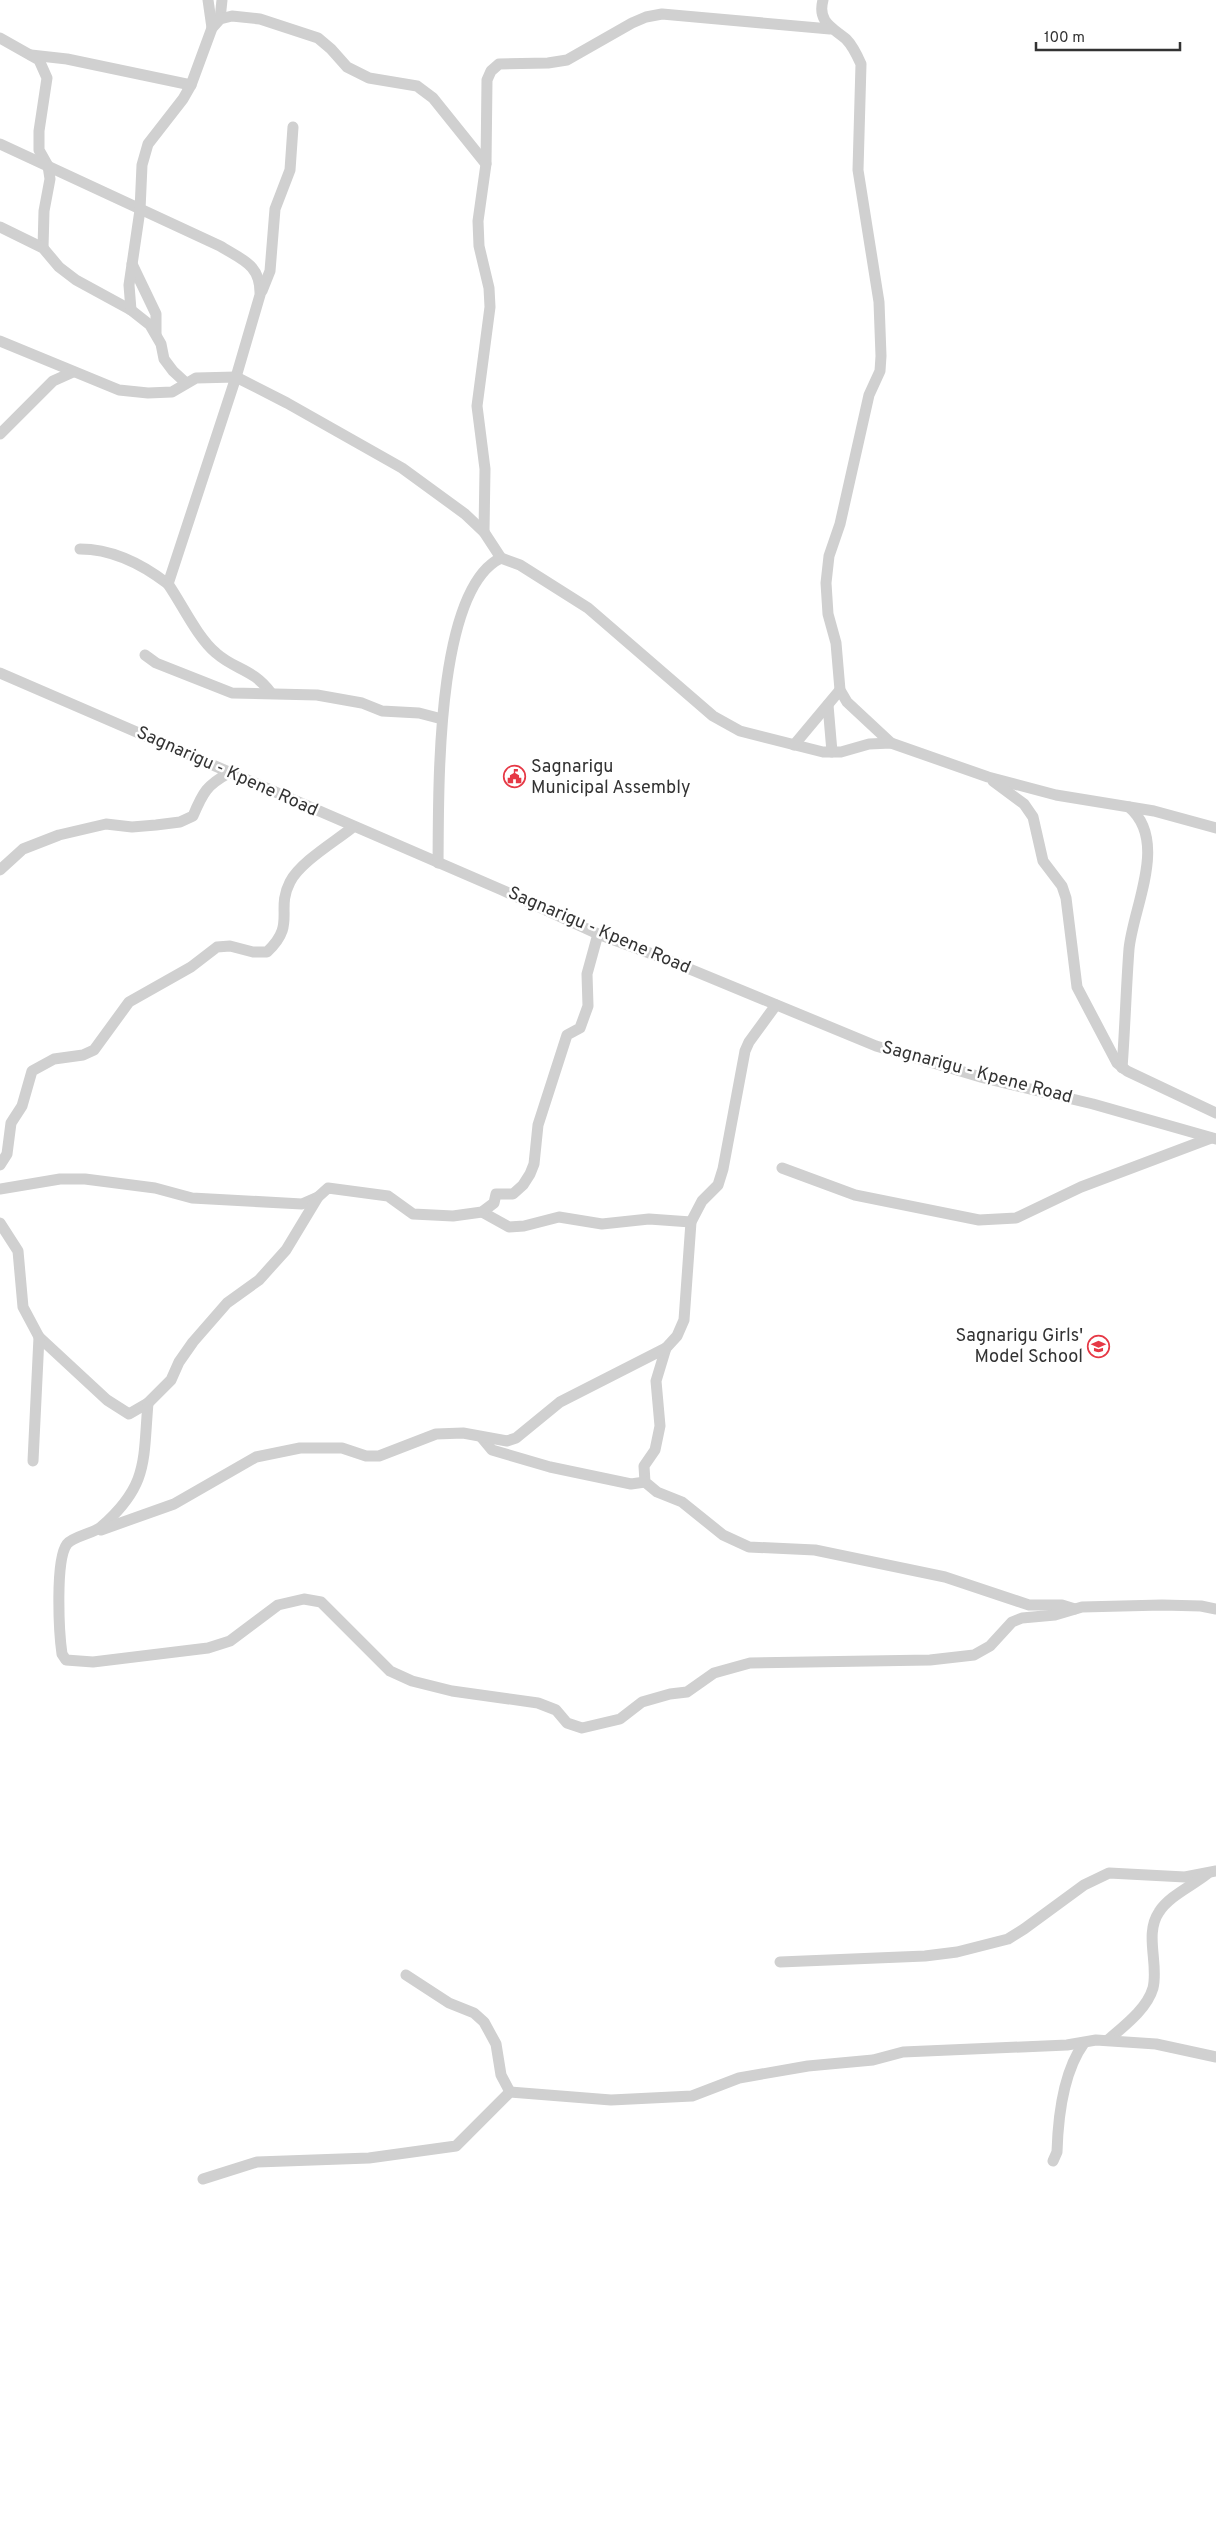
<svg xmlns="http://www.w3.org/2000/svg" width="1216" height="2535" font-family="Overpass,sans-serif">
<rect width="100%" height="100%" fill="#fff"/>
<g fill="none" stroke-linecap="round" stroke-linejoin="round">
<!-- minor -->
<g stroke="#d0d0d0" stroke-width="11">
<polyline points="208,0 212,28"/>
<path d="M823 0C817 22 833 28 846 39 853 46 857 55 861 64L858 170 879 302 881 356 880 371 869 395 840 524 829 556 826 583 828 614 836 643 840 690 847 702 891 743"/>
<polyline points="220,19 222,0"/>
<polyline points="0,38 39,60 47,78 39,131 39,150 48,166 50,179 44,211 43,248"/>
<polyline points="31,55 67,59 191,85"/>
<path d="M0 144 220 246C243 260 261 265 260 295L236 377 168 584C142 564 113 549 80 549"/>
<polyline points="0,227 43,248 59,267 76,280 131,310 150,325 161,344 164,359 173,371 186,383"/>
<polyline points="132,264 156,314 156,334"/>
<polyline points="262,291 270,271 275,209 290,170 293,127"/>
<polyline points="131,310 129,285 140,210 142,165 148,144 183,99 191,85 212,28 220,19 232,16 260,19 318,38 331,49 347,67 369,78 417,86 433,98 486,164"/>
<polyline points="0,341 119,390 148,393 172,392 196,378 236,377 287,403 402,468 465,514 484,532 501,558 520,565 588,608 713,716 740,731 823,752 841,752 869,744 891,743 988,777 1056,795 1154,811 1216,828"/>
<polyline points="0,434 53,381 73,372"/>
<polyline points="484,532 485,469 477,406 490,307 489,288 479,246 478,221 486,164 487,80 491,71 499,64 548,63 567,60 632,23 646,17 662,14 830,29"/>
<path d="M168 584C182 604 197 637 216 653 235 670 254 669 271 693"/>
<polyline points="145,655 156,663 232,693 317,695 362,703 382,711 419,713 442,719"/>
<polyline points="0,673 502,890 598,934 663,958 876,1046 984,1078 1093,1104 1216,1139"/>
<polyline points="828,705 832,752"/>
<polyline points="794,745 840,690"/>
<polyline points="993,781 1024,804 1033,817 1043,861 1062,886 1066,898 1077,987 1117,1063 1127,1071 1216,1113"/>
<path d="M438 863C439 796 434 590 501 558"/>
<path d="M0 870 23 849 59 835 106 824 132 827 156 825 180 822 193 816C203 792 207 785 229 773"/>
<polyline points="776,1005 749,1042 745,1051 723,1169 718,1185 702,1201 691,1222 684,1320 677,1336 666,1348 656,1381 660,1426 655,1450 644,1466 645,1482 657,1492 682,1502 723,1535 749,1547 815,1550 945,1577 1029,1605 1062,1605 1075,1609"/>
<path d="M1122 1068C1125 1029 1126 989 1129 949 1133 907 1169 841 1129 807"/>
<path d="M0 1165 7 1154 11 1123 22 1106 32 1071 54 1059 83 1055 94 1050 129 1002 191 967 217 947 230 946 253 952H267C297 924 275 911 290 882 300 862 336 841 353 827"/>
<polyline points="782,1168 855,1195 979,1220 1016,1218 1081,1187 1211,1138"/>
<polyline points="0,1189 60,1179 85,1179 155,1188 192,1198 302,1204 318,1197"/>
<polyline points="482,1212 509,1227 524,1226 559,1217 602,1224 649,1219 691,1222"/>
<polyline points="0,1223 18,1251 23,1307 39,1337 107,1400 129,1414 148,1403 171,1380 179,1362 193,1342 227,1303 259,1280 286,1250 318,1197 328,1188 388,1196 413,1214 453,1216 482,1212 494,1203 496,1194 513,1194 523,1185 530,1174 534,1164 538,1125 567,1035 580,1028 588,1006 587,974 598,934"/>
<path d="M148 1403C143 1461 149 1485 101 1527 92 1534 74 1536 67 1544 55 1560 59 1633 62 1654L66 1660 93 1662 208 1648 230 1641 278 1605 304 1599 321 1602 390 1671 412 1681 452 1691 538 1703 556 1710 567 1723 582 1728 620 1719 642 1702 670 1694 687 1692 714 1673 750 1663 930 1660 974 1655 990 1646 1012 1622 1022 1618 1055 1615 1082 1607 1162 1605 1201 1606 1216 1609"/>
<polyline points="482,1438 492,1450 550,1467 631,1484 645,1482"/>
<polyline points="33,1461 39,1337"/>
<polyline points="101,1530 174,1504 256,1457 300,1448 342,1448 366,1456 379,1456 436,1434 463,1433 507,1441 516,1438 560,1402 666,1348"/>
<polyline points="780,1962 925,1956 957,1952 1008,1939 1024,1929 1084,1885 1109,1873 1185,1877 1216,1871"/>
<polyline points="406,1975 449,2003 474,2013 484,2022 496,2044 501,2075 510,2092"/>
<path d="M1108 2040C1124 2026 1147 2009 1153 1988 1159 1964 1144 1934 1159 1912 1169 1896 1192 1886 1207 1874"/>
<path d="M1053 2161 1057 2152C1058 2118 1063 2072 1084 2043"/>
<polyline points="203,2179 257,2162 369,2158 456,2146 510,2092 611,2100 692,2096 739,2078 808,2066 873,2060 903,2052 1067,2045 1096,2040 1156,2044 1216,2057"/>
</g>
</g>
<!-- icons -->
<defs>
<symbol id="civic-ring" viewBox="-11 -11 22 22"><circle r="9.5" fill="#fff" stroke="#e63946" stroke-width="1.5"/><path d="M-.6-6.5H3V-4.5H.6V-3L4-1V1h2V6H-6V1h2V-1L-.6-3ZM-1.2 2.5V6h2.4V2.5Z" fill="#e63946"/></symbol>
<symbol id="school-ring" viewBox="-11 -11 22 22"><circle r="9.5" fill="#fff" stroke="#e63946" stroke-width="1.5"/><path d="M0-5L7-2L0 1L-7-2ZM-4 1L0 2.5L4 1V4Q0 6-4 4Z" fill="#e63946"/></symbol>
</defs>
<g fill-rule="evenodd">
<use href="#civic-ring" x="502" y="764" width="25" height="25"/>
<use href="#school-ring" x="1086" y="1334" width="25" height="25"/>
</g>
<g text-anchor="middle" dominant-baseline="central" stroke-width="5" stroke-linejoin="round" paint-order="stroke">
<!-- poi labels -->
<g font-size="18" fill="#333" stroke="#fff" text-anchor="start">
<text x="531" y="767">Sagnarigu<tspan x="531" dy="21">Municipal Assembly</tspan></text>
<text x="1083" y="1336" text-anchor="end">Sagnarigu Girls'<tspan x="1083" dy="21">Model School</tspan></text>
</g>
<!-- street labels -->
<g font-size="18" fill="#333" stroke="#fff">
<text transform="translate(227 772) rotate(24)">Sagnarigu - Kpene Road</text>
<text transform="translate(599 931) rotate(23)">Sagnarigu - Kpene Road</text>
<text transform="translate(977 1073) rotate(15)">Sagnarigu - Kpene Road</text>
</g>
</g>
<!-- scale -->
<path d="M1036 42v8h144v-8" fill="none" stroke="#333333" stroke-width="2.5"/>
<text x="1044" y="42" font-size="15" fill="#333333" stroke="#ffffff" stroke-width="4" paint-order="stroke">100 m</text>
</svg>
